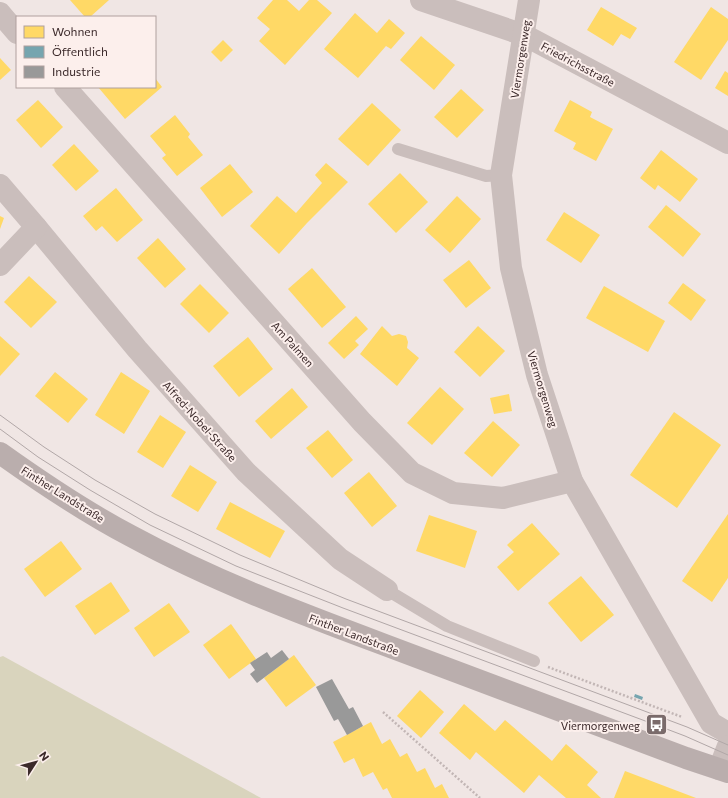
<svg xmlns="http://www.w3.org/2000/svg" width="728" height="798" font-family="Commissioner,sans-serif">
<rect width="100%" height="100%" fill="#f0e6e4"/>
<!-- green -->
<polygon fill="#d9d4bd" points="3,656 261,798 0,798 0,657"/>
<!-- homes -->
<g fill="#ffd966">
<polygon points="70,0 109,0 90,17 85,17"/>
<polygon points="273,0 287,0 299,11 309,0 317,0 332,13 285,65 259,41 270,29 257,18"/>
<polygon points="601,7 637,28 630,39 621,34 613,46 587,30"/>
<polygon points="711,7 728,19 728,40 701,80 674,62"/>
<polygon points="355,13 377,33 389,19 405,33 391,49 386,46 358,78 324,49"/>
<polygon points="421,36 455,65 434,90 400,60"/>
<polygon points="223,40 233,50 221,62 211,52"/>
<polygon points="0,58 11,70 0,80"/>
<polygon points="725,71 728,73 728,96 715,88"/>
<polygon points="155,78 162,87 125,119 98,87 155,87"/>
<polygon points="461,89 484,110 457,138 434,117"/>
<polygon points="38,100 63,127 41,148 16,120"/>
<polygon points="570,100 592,112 590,117 613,129 596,161 573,149 576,143 554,131"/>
<polygon points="372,103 401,130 368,166 338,139"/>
<polygon points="175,115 190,134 188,137 203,155 177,176 162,158 166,155 150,136"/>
<polygon points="74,144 99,171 76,191 52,165"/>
<polygon points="661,150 698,179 680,202 658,185 655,190 640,178"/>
<polygon points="326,163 348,182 307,223 279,254 250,226 277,196 296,213 322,183 315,175"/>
<polygon points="230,164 253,192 222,217 200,188"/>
<polygon points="400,173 428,202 396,233 368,204"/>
<polygon points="116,188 143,220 117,242 102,226 96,231 83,216"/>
<polygon points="457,196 481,219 450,253 425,230"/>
<polygon points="666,205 701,234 683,257 648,227"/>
<polygon points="564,212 600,235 581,263 546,240"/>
<polygon points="0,216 4,218 0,229"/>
<polygon points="158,238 186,269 165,288 137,258"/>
<polygon points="469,260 491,288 466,308 443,280"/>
<polygon points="312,268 346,307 322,328 288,289"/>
<polygon points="29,276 57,302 31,328 4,302"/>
<polygon points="683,283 706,300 691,321 668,303"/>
<polygon points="200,284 229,313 209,333 180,304"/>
<polygon points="604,286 665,321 648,352 586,318"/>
<polygon points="356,316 368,329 355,341 359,345 344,359 328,343"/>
<polygon points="382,326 392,336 399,334 406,336 408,342 407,348 419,358 397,386 360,354"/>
<polygon points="478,326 505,351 480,377 454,352"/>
<polygon points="0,336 20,354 0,376"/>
<polygon points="248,337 273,369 239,397 213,366"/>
<polygon points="55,372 88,399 68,423 35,396"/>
<polygon points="121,372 150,391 124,434 95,415"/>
<polygon points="440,387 464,409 432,445 407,423"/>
<polygon points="292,388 308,407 271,439 255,421"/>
<polygon points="509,394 512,411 494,414 490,398"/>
<polygon points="674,412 721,445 677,508 630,475"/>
<polygon points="160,415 186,432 163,468 137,452"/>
<polygon points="493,421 520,445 492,477 464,453"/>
<polygon points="328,430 353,460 332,478 306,448"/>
<polygon points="190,465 217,482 198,512 171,496"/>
<polygon points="369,472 397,506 372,527 344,493"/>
<polygon points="230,502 285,531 270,558 216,529"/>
<polygon points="728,514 728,578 712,602 682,581"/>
<polygon points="429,515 477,531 465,568 416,551"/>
<polygon points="532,523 560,554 518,591 497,567 514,552 507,545"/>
<polygon points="61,541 82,569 45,597 24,569"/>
<polygon points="581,576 614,615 581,642 548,603"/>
<polygon points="111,582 130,611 95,635 75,606"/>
<polygon points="169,603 190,632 154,657 134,628"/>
<polygon points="231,624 256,659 229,679 203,645"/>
<polygon points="294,655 316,685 286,707 264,678"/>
<polygon points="420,690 444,712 421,738 397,716"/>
<polygon points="464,704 495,731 505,720 552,761 566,744 598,772 587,785 601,798 566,798 539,775 524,793 476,752 470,760 439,733"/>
<polygon points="371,722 382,744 390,739 400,757 407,753 417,772 425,768 435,788 442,784 449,798 392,798 387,788 383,790 373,772 363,777 354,758 344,763 333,742"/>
<polygon points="625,771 696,798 614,798"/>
</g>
<!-- public -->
<polygon fill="#76a5af" points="635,694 643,697 642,700 634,697"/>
<!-- industry -->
<g fill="#999">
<polygon points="282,650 289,659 257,683 250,674 255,670 250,663 267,652 271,658"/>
<polygon points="332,679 349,709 353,707 363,726 347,735 338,719 334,721 316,687"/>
</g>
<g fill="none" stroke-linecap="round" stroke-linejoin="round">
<!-- path -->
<g stroke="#c2b6b5" stroke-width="2.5" stroke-dasharray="2 2" stroke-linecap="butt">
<polyline points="548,667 682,717"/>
<polyline points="383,712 480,798"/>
</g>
<!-- service -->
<g stroke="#cabebc" stroke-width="12">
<polyline points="398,149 486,176 501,175"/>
<polyline points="387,590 447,626 534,661"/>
</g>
<!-- minor -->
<g stroke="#cabebc" stroke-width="22">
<polyline points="421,0 524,35 728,143"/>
<polyline points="529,0 501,175 511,268 537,375 572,481 711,723 728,733"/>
<polyline points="0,13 17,33"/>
<polyline points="65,87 362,422 412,473 453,493 503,498 572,481"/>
<polyline points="0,185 36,227 137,349 246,472 340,559 387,590"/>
<polyline points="0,265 36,227"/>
<polyline points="719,769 728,746"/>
</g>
<!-- secondary -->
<path stroke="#baaead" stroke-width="22" d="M0 453C42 483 85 512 131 536 212 580 299 613 385 645 485 683 586 720 686 758L728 772"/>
<!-- tram -->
<g stroke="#b1a7a7" stroke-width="1">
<polyline points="0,415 44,447 95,480 155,514 240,555 346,599 687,727 728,745"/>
<polyline points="0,429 38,457 90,490 150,525 236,566 343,608 656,725 685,736 728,755"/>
</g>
</g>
<!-- icons -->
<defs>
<symbol id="bus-square" viewBox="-11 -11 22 22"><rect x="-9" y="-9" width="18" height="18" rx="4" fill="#7a6b6b" stroke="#fcefec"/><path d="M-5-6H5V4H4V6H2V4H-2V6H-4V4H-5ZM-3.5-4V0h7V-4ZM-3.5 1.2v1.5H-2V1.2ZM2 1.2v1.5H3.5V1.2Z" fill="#fff"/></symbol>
</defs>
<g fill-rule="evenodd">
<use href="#bus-square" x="644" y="712" width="25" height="25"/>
</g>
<g text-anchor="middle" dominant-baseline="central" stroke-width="4" stroke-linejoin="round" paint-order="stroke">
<!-- street labels -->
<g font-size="11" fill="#3b292a" stroke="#fcefec">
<text transform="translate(520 59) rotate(-81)">Viermorgenweg</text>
<text transform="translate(578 64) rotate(28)">Friedrichsstraße</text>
<text transform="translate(293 344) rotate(48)">Am Palmen</text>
<text transform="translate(543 389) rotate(73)">Viermorgenweg</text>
<text transform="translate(200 421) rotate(48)">Alfred-Nobel-Straße</text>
<text transform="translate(63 494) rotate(32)">Finther Landstraße</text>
<text transform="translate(354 634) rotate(21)">Finther Landstraße</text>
</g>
<!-- poi labels -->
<g font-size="11" fill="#3b292a" stroke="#fcefec" text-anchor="end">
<text x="640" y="725">Viermorgenweg</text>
</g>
</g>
<!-- legend -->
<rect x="16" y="16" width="140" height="72" fill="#fcefec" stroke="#afa09e"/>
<rect x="24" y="26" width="20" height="12" fill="#ffd966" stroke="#afa09e"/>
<text x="52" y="36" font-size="12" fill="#3b292a">Wohnen</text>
<rect x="24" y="46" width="20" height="12" fill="#76a5af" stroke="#afa09e"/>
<text x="52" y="56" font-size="12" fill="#3b292a">Öffentlich</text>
<rect x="24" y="66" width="20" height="12" fill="#999999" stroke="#afa09e"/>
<text x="52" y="76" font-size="12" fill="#3b292a">Industrie</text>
<!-- north arrow -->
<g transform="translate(36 762) rotate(54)" stroke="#fcefec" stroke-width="3" paint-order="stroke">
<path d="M0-3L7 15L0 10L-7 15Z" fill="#3b292a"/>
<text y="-6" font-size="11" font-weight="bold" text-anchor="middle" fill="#3b292a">N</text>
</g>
</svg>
